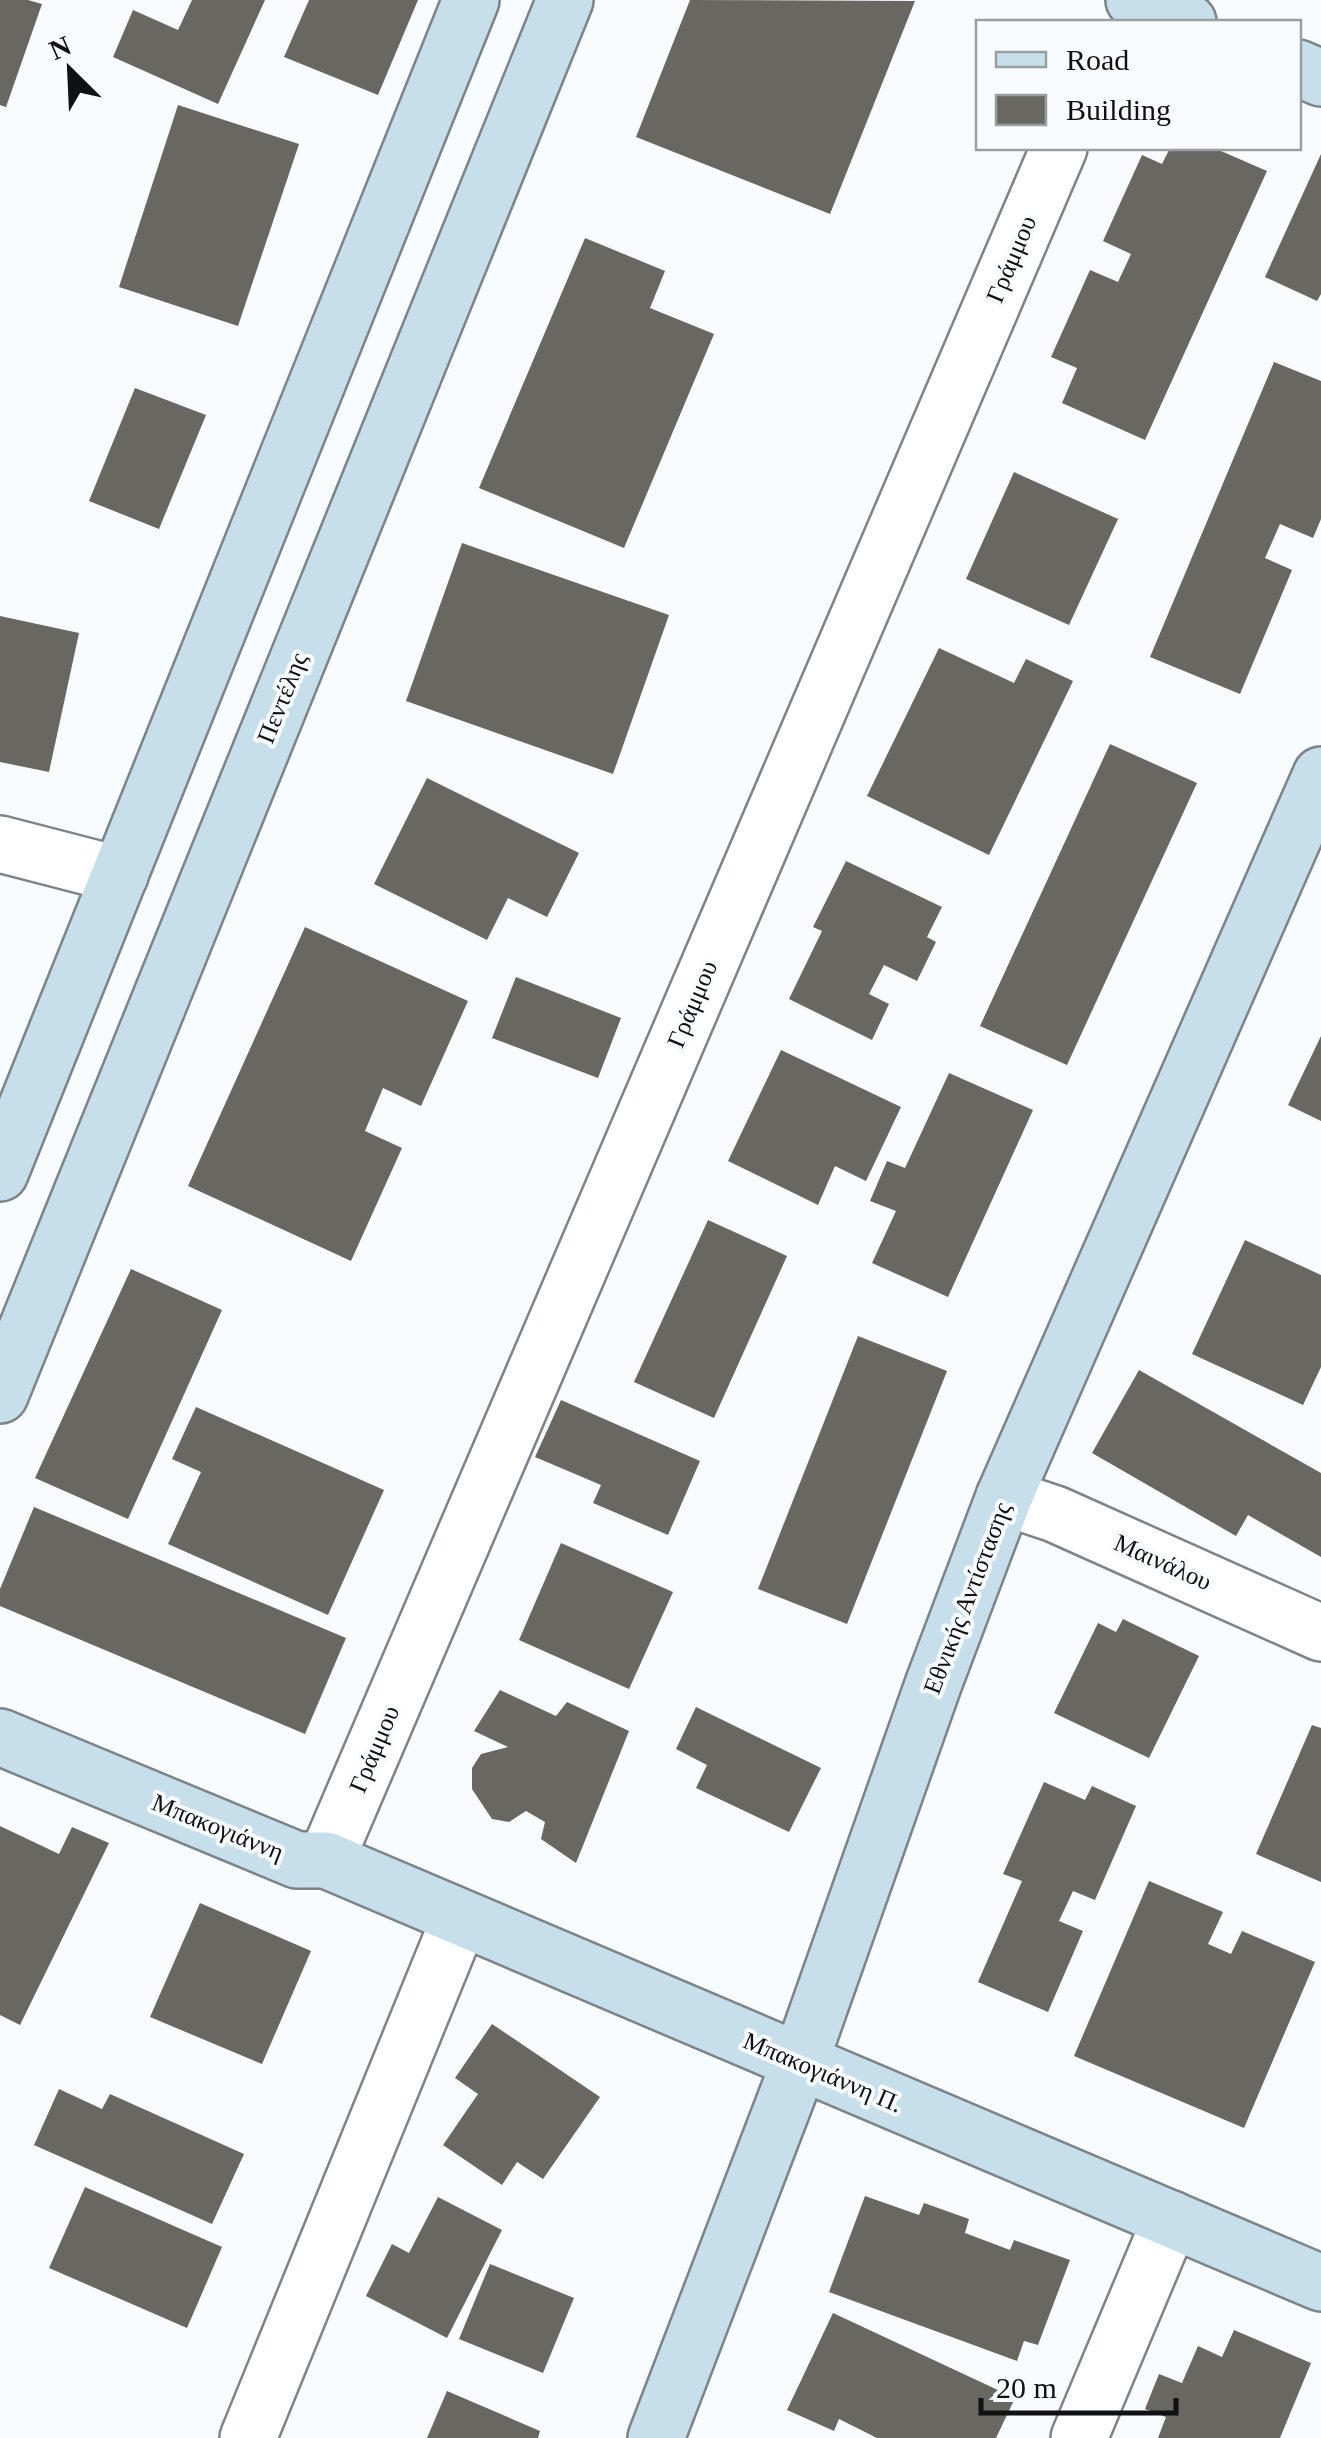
<svg xmlns="http://www.w3.org/2000/svg" width="1321" height="2438" font-family="'Times New Roman',serif">
<rect width="100%" height="100%" fill="#f8fcff"/>
<!-- building -->
<g fill="#686761">
<polygon points="0,0 28,0 42,4 6,107 0,105"/>
<polygon points="192,0 265,0 218,104 113,57 133,10 178,30"/>
<polygon points="309,0 418,0 378,95 284,57"/>
<polygon points="690,0 915,1 830,214 636,137"/>
<polygon points="178,105 299,144 238,326 119,287"/>
<polygon points="1170,148 1214,148 1267,171 1145,440 1062,403 1077,368 1051,357 1090,270 1118,282 1131,254 1103,241 1142,155 1162,164"/>
<polygon points="1321,154 1321,294 1317,301 1265,277"/>
<polygon points="585,238 665,271 650,308 714,334 624,548 479,488"/>
<polygon points="1274,362 1321,381 1321,519 1313,538 1280,524 1265,558 1292,570 1240,694 1150,657"/>
<polygon points="135,388 206,415 159,529 89,501"/>
<polygon points="1014,472 1118,519 1069,625 966,579"/>
<polygon points="462,543 669,615 613,774 406,701"/>
<polygon points="0,616 79,633 49,772 0,762"/>
<polygon points="939,648 1014,683 1026,659 1073,681 989,855 867,796"/>
<polygon points="1110,744 1197,783 1067,1065 980,1026"/>
<polygon points="427,778 579,853 547,917 508,898 487,940 374,884"/>
<polygon points="846,861 942,907 927,937 936,942 917,981 884,965 869,994 889,1004 872,1040 789,999 822,931 813,927"/>
<polygon points="305,927 468,1001 421,1106 383,1088 365,1131 402,1148 351,1261 188,1186"/>
<polygon points="516,977 621,1018 598,1078 492,1038"/>
<polygon points="1321,1036 1321,1121 1288,1105"/>
<polygon points="781,1050 901,1107 866,1181 835,1166 818,1205 728,1161"/>
<polygon points="949,1073 1033,1110 948,1297 872,1263 896,1211 870,1201 887,1161 905,1168"/>
<polygon points="708,1220 787,1256 714,1418 634,1382"/>
<polygon points="1245,1240 1321,1275 1321,1367 1303,1405 1192,1354"/>
<polygon points="131,1269 222,1310 128,1519 35,1478"/>
<polygon points="858,1336 947,1371 847,1624 758,1589"/>
<polygon points="1139,1370 1321,1473 1321,1557 1248,1515 1236,1536 1092,1453"/>
<polygon points="561,1400 700,1461 668,1535 593,1503 601,1485 535,1457"/>
<polygon points="196,1407 384,1490 328,1615 168,1544 201,1472 172,1459"/>
<polygon points="34,1507 346,1638 305,1734 0,1606 0,1589"/>
<polygon points="561,1543 673,1592 629,1689 519,1640"/>
<polygon points="1123,1619 1199,1656 1149,1758 1054,1713 1098,1623 1116,1632"/>
<polygon points="500,1690 556,1716 567,1702 629,1731 576,1863 541,1839 545,1822 526,1811 509,1822 492,1819 472,1789 472,1768 481,1754 508,1747 474,1731"/>
<polygon points="696,1707 821,1768 789,1832 696,1788 707,1765 676,1749"/>
<polygon points="1312,1725 1321,1728 1321,1882 1256,1854"/>
<polygon points="1044,1782 1085,1800 1092,1786 1136,1806 1095,1900 1073,1891 1059,1921 1083,1931 1048,2012 978,1982 1022,1881 1003,1874"/>
<polygon points="0,1826 59,1854 72,1827 109,1843 20,2025 0,2015"/>
<polygon points="1149,1881 1223,1912 1208,1944 1231,1954 1242,1931 1315,1962 1244,2128 1074,2056"/>
<polygon points="200,1903 311,1951 262,2064 150,2017"/>
<polygon points="492,2024 600,2097 543,2179 517,2162 502,2185 443,2145 478,2094 455,2078"/>
<polygon points="59,2089 102,2109 110,2094 244,2154 212,2224 34,2145"/>
<polygon points="85,2187 222,2247 187,2328 49,2268"/>
<polygon points="865,2196 919,2215 924,2203 969,2219 965,2233 1010,2250 1014,2240 1070,2260 1038,2345 1024,2341 1017,2361 829,2292"/>
<polygon points="438,2197 502,2230 447,2338 366,2296 392,2244 409,2253"/>
<polygon points="490,2264 574,2298 543,2373 459,2339"/>
<polygon points="833,2313 1015,2398 996,2438 877,2438 839,2419 834,2431 787,2410"/>
<polygon points="1234,2330 1311,2363 1280,2438 1158,2438 1166,2417 1145,2409 1159,2374 1182,2383 1198,2346 1222,2357"/>
<polygon points="447,2391 540,2431 538,2438 427,2438"/>
</g>
<g fill="none" stroke-linecap="round" stroke-linejoin="round">
<defs>
<g id="street">
<polyline points="0,844 120,875"/>
<polyline points="1004,1497 1055,1514 1321,1633"/>
<polyline points="326,1860 1059,148"/>
<polyline points="248,2438 460,1918"/>
<polyline points="1079,2438 1171,2219"/>
</g>
<g id="secondary">
<polyline points="1134,0 1188,22"/>
<polyline points="1298,68 1321,78"/>
<polyline points="0,1173 471,0"/>
<polyline points="0,1395 565,0"/>
<polyline points="0,1737 297,1860 326,1860 1321,2283"/>
<polyline points="656,2438 800,2062 933,1685 1004,1497 1321,775"/>
</g>
</defs>
<!-- street casing -->
<use href="#street" stroke="#7d8387" stroke-width="60"/>
<!-- secondary casing -->
<use href="#secondary" stroke="#7d8387" stroke-width="60"/>
<!-- street -->
<use href="#street" stroke="#fff" stroke-width="55"/>
<!-- secondary -->
<use href="#secondary" stroke="#c6dfeb" stroke-width="55"/>
</g>
<g text-anchor="middle" dominant-baseline="central" stroke-width="8" stroke-linejoin="round" paint-order="stroke">
<!-- street labels -->
<g font-size="25" fill="#0f1113" stroke="#f8fcff">
<text transform="translate(1011 259) rotate(-67)">Γράμμου</text>
<text transform="translate(282 698) rotate(-68)">Πεντέλης</text>
<text transform="translate(692 1004) rotate(-67)">Γράμμου</text>
<text transform="translate(1163 1562) rotate(24)">Μαινάλου</text>
<text transform="translate(967 1598) rotate(-69)">Εθνικής Αντίστασης</text>
<text transform="translate(374 1749) rotate(-67)">Γράμμου</text>
<text transform="translate(218 1827) rotate(22)">Μπακογιάννη</text>
<text transform="translate(823 2072) rotate(23)">Μπακογιάννη Π.</text>
</g>
</g>
<!-- legend -->
<rect x="976" y="20" width="325" height="130" fill="#f8fcff" stroke="#9b9ea1" stroke-width="2.5"/>
<rect x="996" y="52" width="50" height="15" fill="#c6dfeb" stroke="#9b9ea1" stroke-width="2.5"/>
<text x="1066" y="70" font-size="30" fill="#0f1113">Road</text>
<rect x="996" y="95" width="50" height="30" fill="#686761" stroke="#9b9ea1" stroke-width="2.5"/>
<text x="1066" y="120" font-size="30" fill="#0f1113">Building</text>
<!-- north arrow -->
<g transform="translate(70 70) rotate(336)" stroke="#f8fcff" stroke-width="8" paint-order="stroke">
<path d="M0-8L18 38L0 25L-18 38Z" fill="#0f1113"/>
<text y="-15" font-size="28" font-weight="bold" text-anchor="middle" fill="#0f1113">N</text>
</g>
<!-- scale -->
<path d="M981 2398v15h195v-15" fill="none" stroke="#0f1113" stroke-width="5"/>
<text x="996" y="2398" font-size="30" fill="#0f1113" stroke="#f8fcff" stroke-width="8" paint-order="stroke">20 m</text>
</svg>
